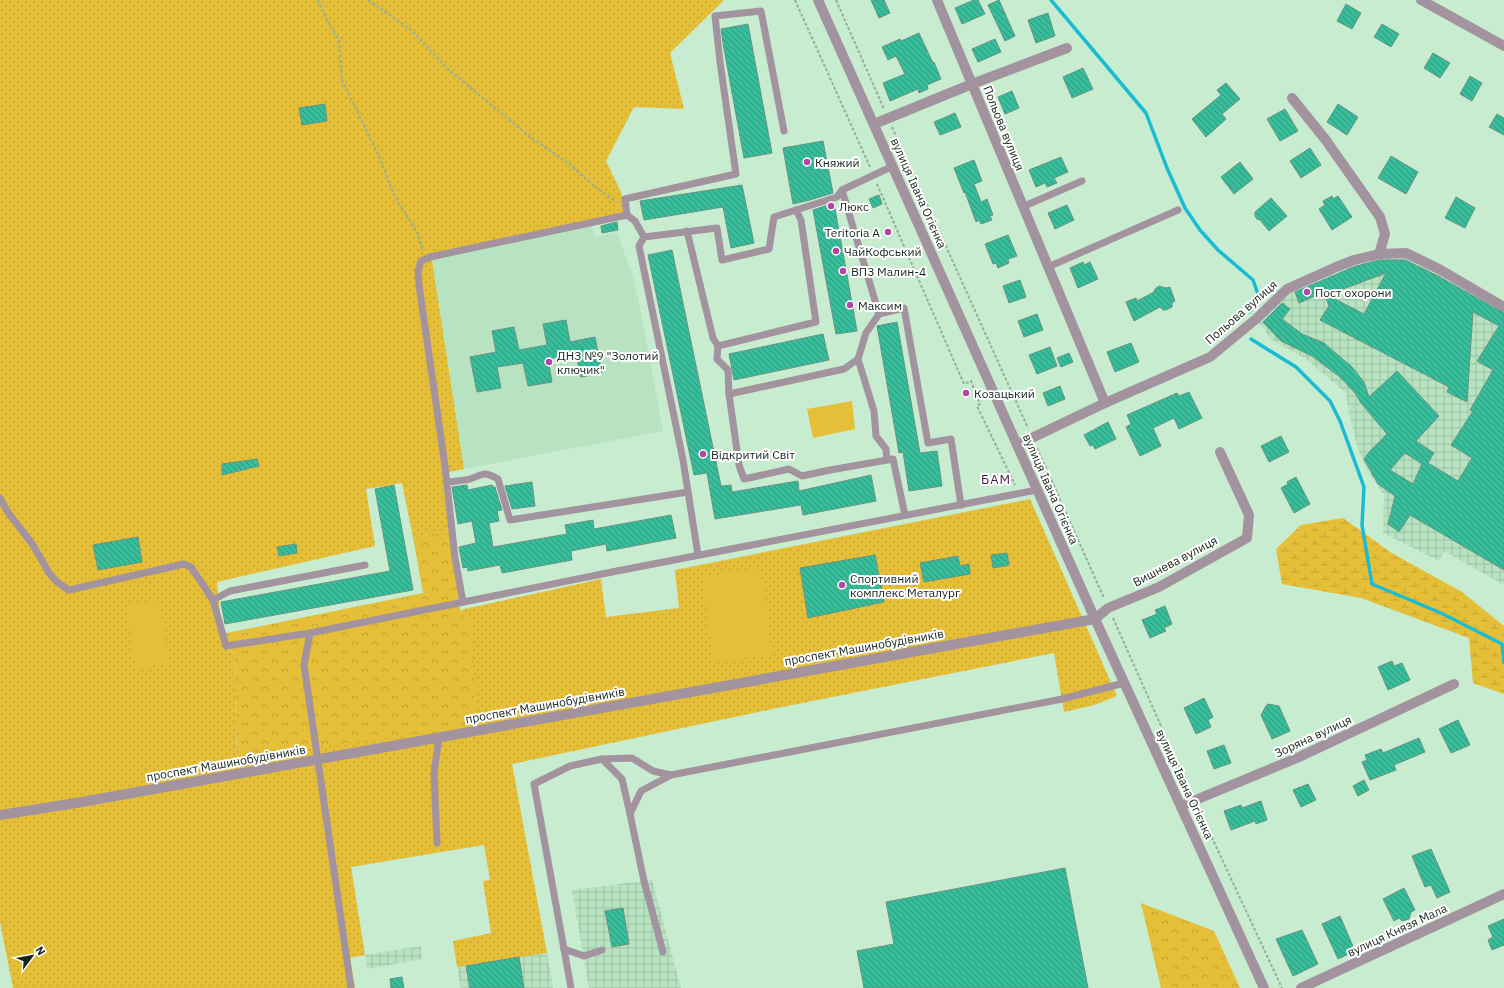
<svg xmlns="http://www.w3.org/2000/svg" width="1504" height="988" font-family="'IBM Plex Sans',sans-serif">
<defs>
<pattern id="industrial-grid" width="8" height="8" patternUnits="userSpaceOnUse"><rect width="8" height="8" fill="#b7e3c1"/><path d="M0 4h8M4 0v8" fill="none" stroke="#9dc3a5"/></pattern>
<pattern id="grass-dots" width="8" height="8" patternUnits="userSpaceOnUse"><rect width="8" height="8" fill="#e6bf39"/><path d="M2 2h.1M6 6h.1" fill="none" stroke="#c5a432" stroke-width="1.8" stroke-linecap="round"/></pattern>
<pattern id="forest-crowns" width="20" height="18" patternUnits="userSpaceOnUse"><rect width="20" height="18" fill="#e6bf39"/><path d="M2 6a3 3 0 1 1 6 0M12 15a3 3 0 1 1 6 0" fill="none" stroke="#c5a432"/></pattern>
<pattern id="wetland-marsh" width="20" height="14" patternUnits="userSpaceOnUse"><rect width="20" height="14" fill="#e6bf39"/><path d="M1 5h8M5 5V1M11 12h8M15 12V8" fill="none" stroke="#c5a432"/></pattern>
<pattern id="building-back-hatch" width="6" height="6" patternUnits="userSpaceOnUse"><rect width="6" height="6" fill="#38bd9b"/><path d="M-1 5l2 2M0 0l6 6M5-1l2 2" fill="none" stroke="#2e997e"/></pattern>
</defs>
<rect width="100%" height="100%" fill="#c7eccf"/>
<!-- built -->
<polygon fill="#b7e3c1" points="591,224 595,237 617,233 632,274 640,307 663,431 464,469 432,260"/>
<!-- industrial -->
<g fill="url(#industrial-grid)">
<polygon points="1386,254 1414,260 1483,297 1489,304 1504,312 1504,585 1444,551 1439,561 1383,533 1384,495 1367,470 1358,449 1350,417 1346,393 1305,358 1272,340 1256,319 1280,299 1294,290 1337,271"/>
<polygon points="652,880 681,988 589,988 572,890"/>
<polygon points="421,946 422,959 367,969 365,955"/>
<polygon points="547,953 553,988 461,988 457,967"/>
</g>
<!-- grass -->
<polygon fill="url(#grass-dots)" points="0,0 724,0 670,53 684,109 634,107 606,161 621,192 625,213 432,260 464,469 444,473 451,530 413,537 402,483 366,489 375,546 217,582 222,634 234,655 237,758 325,745 472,624 460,610 601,579 606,617 679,608 675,570 1030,499 1117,696 1094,705 1064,712 1054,653 777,708 512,764 547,953 457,967 453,941 491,933 483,881 490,880 484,845 351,867 365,955 350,958 355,988 13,988 0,922"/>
<!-- forest -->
<g fill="url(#forest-crowns)">
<polygon points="451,530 460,610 472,624 476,729 325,745 237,758 234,655 222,634 423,593 413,537"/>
<polygon points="1141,903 1214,931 1240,988 1161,988"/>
</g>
<!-- wetland -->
<polygon fill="url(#wetland-marsh)" points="1343,518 1390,552 1462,592 1504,626 1504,694 1473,683 1469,638 1361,598 1282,584 1276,549 1301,525"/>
<!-- pitch -->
<g fill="#e6bf39">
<polygon points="852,401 855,429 813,438 807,409"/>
<polygon points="761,569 772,655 713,662 703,576"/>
<polygon points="160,601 168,664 135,668 127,605"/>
</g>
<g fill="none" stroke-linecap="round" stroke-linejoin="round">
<!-- stream -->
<g stroke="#1abcd5" stroke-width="3.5">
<polyline points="1051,0 1146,113 1167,168 1185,208 1200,230 1218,250 1253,280 1260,300 1249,312"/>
<polyline points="1251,339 1296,367 1330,401 1340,421 1364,487 1362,525 1372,584 1441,613 1502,644 1504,662"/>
</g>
</g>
<!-- building -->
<g fill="url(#building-back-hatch)" stroke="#669485" fill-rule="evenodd">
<polygon points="871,0 884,0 890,13 879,18"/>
<polygon points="974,0 978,0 985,14 962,24 955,8"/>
<polygon points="999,0 1015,36 1005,41 988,5"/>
<polygon points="1346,4 1361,13 1352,29 1337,21"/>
<polygon points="1048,13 1055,36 1036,43 1028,20"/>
<polygon points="748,24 772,153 744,158 724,49 721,29"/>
<polygon points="1382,24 1399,34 1391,47 1374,37"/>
<polygon points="919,33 933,63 934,62 941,79 927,85 928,89 919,93 918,89 890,101 883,83 905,74 896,56 888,60 882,47 900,39 901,41"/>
<polygon points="995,39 1001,52 978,62 972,49"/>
<polygon points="1433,53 1450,63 1440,78 1424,68"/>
<polygon points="1083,68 1093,89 1072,98 1063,77"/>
<polygon points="1470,76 1482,83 1472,101 1460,94"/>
<polygon points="1226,83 1240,99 1222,114 1226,119 1206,137 1192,119 1221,95 1217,90"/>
<polygon points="1012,91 1019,108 1005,114 998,97"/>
<polygon points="325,104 327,121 302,125 299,108"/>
<polygon points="1338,104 1358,117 1347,135 1327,122"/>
<polygon points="1285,109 1298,131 1280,141 1267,119"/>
<polygon points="955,113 961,127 940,135 934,122"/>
<polygon points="1497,114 1504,118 1504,135 1489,127"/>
<polygon points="823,141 833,193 810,200 793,204 783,148"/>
<polygon points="1310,148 1321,165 1301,178 1290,161"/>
<polygon points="1391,156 1418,172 1406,194 1378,178"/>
<polygon points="1061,157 1068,172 1054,178 1057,183 1047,187 1045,183 1036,187 1029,170"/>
<polygon points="974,160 982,181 974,184 981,202 987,199 993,215 990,216 992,220 981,224 979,220 976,222 965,192 964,193 954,168"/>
<polygon points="1240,162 1253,179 1234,194 1221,177"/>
<polygon points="742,185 754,243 731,248 723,207 644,220 640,201"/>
<polygon points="879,195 882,204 873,208 869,199"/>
<polygon points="1332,196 1333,199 1338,196 1352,217 1332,230 1319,209 1325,205 1323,201"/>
<polygon points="1456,197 1475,208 1465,228 1445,218"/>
<polygon points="1271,198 1287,216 1269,231 1260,220 1257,219 1255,216 1255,212"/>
<polygon points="834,203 857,331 836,334 813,210"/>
<polygon points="1067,205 1074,220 1055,229 1048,213"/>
<polygon points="617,222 618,230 602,233 601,226"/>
<polygon points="1008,235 1017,256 1008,259 1009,263 998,268 996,263 993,264 985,244"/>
<polygon points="672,250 721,486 731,485 732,492 798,481 799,491 871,475 876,501 803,515 801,505 715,519 707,473 694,475 648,255"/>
<path d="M1380 260H1405L1436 275 1504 313V570L1410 515 1399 532 1388 524 1395 496 1378 484 1364 459 1370 451 1387 434 1361 403 1355 393 1340 377 1312 356 1281 341 1263 322 1282 303 1290 309 1282 319 1302 334 1324 343 1352 367 1364 382 1369 397 1397 371 1439 416 1416 441 1434 453 1428 463 1458 481 1472 458 1451 445 1473 411 1470 410 1493 370 1477 361 1499 326 1473 312 1467 402 1447 392 1449 387 1320 320 1329 306 1324 292 1299 303 1295 292 1356 266ZM1386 273 1364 314 1327 295ZM1405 453 1422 464 1413 484 1390 470Z"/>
<polygon points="1083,262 1084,265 1090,262 1098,279 1078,288 1070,268"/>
<polygon points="1020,280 1026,297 1009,303 1003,286"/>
<polygon points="1159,286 1166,288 1170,287 1175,301 1172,303 1172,307 1166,310 1163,310 1160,307 1134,321 1126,302 1136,298 1137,301 1154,292 1155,289"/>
<polygon points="1037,314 1043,330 1024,337 1018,321"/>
<polygon points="566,320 570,342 595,337 602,373 581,377 576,354 548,359 552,382 528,386 523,363 497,367 501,388 477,392 470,357 496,352 492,331 514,327 519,350 547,345 543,324"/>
<polygon points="897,322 920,453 937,451 942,486 909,491 903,452 899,453 877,326"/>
<polygon points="823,334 829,360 734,380 729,354"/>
<polygon points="1131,343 1139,362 1115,372 1107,352"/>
<polygon points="1050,347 1057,366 1037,374 1029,355"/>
<polygon points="1069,353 1073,362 1061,367 1057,358"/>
<polygon points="1060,386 1065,399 1048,406 1043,393"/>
<polygon points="1189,392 1202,418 1179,429 1174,418 1153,428 1161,446 1140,456 1126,427 1131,424 1127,415 1177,393 1179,396"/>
<polygon points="1108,422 1116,439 1095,449 1093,445 1090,446 1084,435"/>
<polygon points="1281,436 1289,452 1269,462 1261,446"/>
<polygon points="257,459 259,466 222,475 222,464"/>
<polygon points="1296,477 1310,504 1294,513 1281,488 1288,484 1287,482"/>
<polygon points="532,482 535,506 512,509 505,486"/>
<polygon points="394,485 413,590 225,624 221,602 390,571 375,489"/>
<polygon points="467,485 468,490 492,485 493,487 495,487 502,510 497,511 499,521 489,523 493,547 567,534 565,525 593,520 594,529 671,515 676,538 607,551 606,544 571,551 572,560 502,573 500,565 468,571 467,567 463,568 459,547 476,543 472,521 458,524 452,487"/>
<polygon points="138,537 142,562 98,570 93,545"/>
<polygon points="296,544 297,553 279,556 277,547"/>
<polygon points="1007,553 1009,565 993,568 991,555"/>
<polygon points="875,555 884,602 808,618 800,568"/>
<polygon points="958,556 960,566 969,564 970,574 924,582 920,563"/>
<polygon points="1165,606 1172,624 1164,628 1166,631 1150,638 1142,620 1157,614 1155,610"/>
<polygon points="1392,661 1394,666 1402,663 1410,680 1388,690 1378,667"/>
<polygon points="1204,698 1213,717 1208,720 1211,727 1196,734 1184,708"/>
<polygon points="1268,704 1279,706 1290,731 1272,739 1261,715 1266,706"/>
<polygon points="1458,720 1470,745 1451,753 1439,729"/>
<polygon points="1419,738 1425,752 1394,765 1396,770 1370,780 1362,762 1367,760 1365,755 1381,749 1383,753"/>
<polygon points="1224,745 1231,763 1214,769 1207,751"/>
<polygon points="1364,780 1369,790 1358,796 1353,786"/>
<polygon points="1308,784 1316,800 1301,807 1293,790"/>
<polygon points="1261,801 1267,820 1256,824 1255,821 1231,830 1224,811 1241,805 1242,808"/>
<polygon points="1431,849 1450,892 1437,898 1431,885 1425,887 1412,856"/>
<polygon points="1065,868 1088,988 864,988 857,951 894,944 886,902"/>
<polygon points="1404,888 1415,910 1411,912 1409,919 1402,921 1399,918 1394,921 1383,899"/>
<polygon points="623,908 629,944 612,947 605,911"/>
<polygon points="1340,916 1355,951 1338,959 1322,924"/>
<polygon points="1504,919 1504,945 1492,950 1488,940 1493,937 1488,926"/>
<polygon points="1302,930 1318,964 1293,976 1276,939"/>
<polygon points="519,957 524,988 470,988 466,966"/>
<polygon points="402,977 404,988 391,988 390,979"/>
</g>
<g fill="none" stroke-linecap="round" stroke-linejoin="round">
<!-- path -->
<g stroke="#92b099" stroke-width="2" stroke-dasharray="3 2" stroke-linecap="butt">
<polyline points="318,0 324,15 339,41 342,80 378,154 395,197 417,232 423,251"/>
<polyline points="368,0 410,29 449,70 529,136 568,163 593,185 616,202"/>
<polyline points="795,0 870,167"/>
<polyline points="836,0 884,109"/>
<polyline points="892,127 1028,428"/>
<polyline points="877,184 964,384 971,381 980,404 977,406 1015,485"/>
<polyline points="1037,448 1104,598"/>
<polyline points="1113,618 1190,791"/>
<polyline points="1199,810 1282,988"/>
</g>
<!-- service -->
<g stroke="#a2939f" stroke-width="7">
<polyline points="784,131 761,11 715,16 720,62 736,174 625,199 627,215 635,221 644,237 717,228 722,260 769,249 774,217 796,210"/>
<polyline points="842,190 879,314 866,333 858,359 844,369 729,394 728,370 717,359 718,346 816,322 801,220 796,210 837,197 842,190 893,166"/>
<polyline points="1022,207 1082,181"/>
<polyline points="687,231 713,338 718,346"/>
<polyline points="644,237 639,246 683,460 698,555"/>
<polyline points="1048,267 1178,210"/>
<polyline points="879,314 904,308 928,443 951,439 961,505"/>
<polyline points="858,359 874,411 876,436 886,449 887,460"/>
<polyline points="729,394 739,465 744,479 789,469 802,476 830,470 893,459 905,515"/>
<path d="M447 482C454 481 463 481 470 479 484 474 483 471 498 479L510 520 688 492"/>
<polyline points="0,498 7,511 33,545 49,573 57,582 69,590 184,564 191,567 213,600 226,646 310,633 304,665 351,988"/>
<polyline points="213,600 230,591 365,565"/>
<polyline points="463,602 455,558 445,466 419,285 418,271 421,261 430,257 627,215"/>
<polyline points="310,633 617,571 1037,490"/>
<polyline points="602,759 632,758 653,771 671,775"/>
<polyline points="437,843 434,773 439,738"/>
<polyline points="564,949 534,784 570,766 602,759 622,779 630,814"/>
<polyline points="663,952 644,881 630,814 641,791 671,775 1062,699 1124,683"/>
<polyline points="571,988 564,949 584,956 602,950"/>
</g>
<!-- minor -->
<g stroke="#a2939f" stroke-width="10">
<polyline points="937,0 972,84 1067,48"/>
<polyline points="874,124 972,84 1105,403"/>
<polyline points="1379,254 1406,253 1439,269 1504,307"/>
<polyline points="1017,445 1105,403 1210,357 1256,319 1287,289 1336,267 1354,260 1379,254 1385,234 1380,217 1325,139 1292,98"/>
<polyline points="1220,452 1249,515 1247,538 1159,587 1108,608 1095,619 1264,988"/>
<polyline points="1181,806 1297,758 1454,684"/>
<polyline points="1301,988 1504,894"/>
</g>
<!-- tertiary -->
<g stroke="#a2939f" stroke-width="10">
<polyline points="1421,0 1504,46"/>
<polyline points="0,815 82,802 1095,619 818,0"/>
</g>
</g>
<!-- markers -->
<g fill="#b246a7" stroke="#fff" stroke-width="1.5">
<circle cx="807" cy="162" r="4"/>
<circle cx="831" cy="206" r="4"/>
<circle cx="888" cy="232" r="4"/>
<circle cx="836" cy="251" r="4"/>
<circle cx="843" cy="271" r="4"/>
<circle cx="1307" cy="292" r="4"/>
<circle cx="850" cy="305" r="4"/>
<circle cx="549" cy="362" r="4"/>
<circle cx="966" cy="393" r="4"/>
<circle cx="703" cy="454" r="4"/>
<circle cx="842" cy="585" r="4"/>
</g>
<g text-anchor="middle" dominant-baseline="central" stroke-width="4" stroke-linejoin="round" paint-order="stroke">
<!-- street labels -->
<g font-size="12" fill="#16241a" stroke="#fff">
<text transform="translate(1004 128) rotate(68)">Польова вулиця</text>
<text transform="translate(919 193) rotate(66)">вулиця Івана Огієнка</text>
<text transform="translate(1241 312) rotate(-41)">Польова вулиця</text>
<text transform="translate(1051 489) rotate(66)">вулиця Івана Огієнка</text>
<text transform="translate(1175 561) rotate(-28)">Вишнева вулиця</text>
<text transform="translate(864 647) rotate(-10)">проспект Машинобудівників</text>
<text transform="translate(545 705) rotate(-10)">проспект Машинобудівників</text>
<text transform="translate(1313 736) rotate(-25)">Зоряна вулиця</text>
<text transform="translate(226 763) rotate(-10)">проспект Машинобудівників</text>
<text transform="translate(1185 784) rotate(65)">вулиця Івана Огієнка</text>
<text transform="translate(1397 930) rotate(-25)">вулиця Князя Мала</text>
</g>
<!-- poi labels -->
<g font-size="12" fill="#16241a" stroke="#fff" text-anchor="start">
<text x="815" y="162">Княжий</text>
<text x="839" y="206">Люкс</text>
<text x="880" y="232" text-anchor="end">Teritoria A</text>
<text x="844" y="251">ЧайКофський</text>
<text x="851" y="271">ВПЗ Малин-4</text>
<text x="1315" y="292">Пост охорони</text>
<text x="858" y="305">Максим</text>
<text x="557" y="355">ДНЗ №9 "Золотий<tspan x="557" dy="14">ключик"</tspan></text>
<text x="974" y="393">Козацький</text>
<text x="711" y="454">Відкритий Світ</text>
<text x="850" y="578">Спортивний<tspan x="850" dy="14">комплекс Металург</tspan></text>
</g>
<!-- neighbourhood labels -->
<g font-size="13" letter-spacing="1" fill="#4a1745" stroke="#fff">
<text x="996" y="479">БАМ</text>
</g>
</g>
<!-- north arrow -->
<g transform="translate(32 956) rotate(58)" stroke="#ffffff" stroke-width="3" paint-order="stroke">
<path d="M0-3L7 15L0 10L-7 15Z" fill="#16241a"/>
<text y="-6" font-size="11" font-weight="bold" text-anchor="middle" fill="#16241a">N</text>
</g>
</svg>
